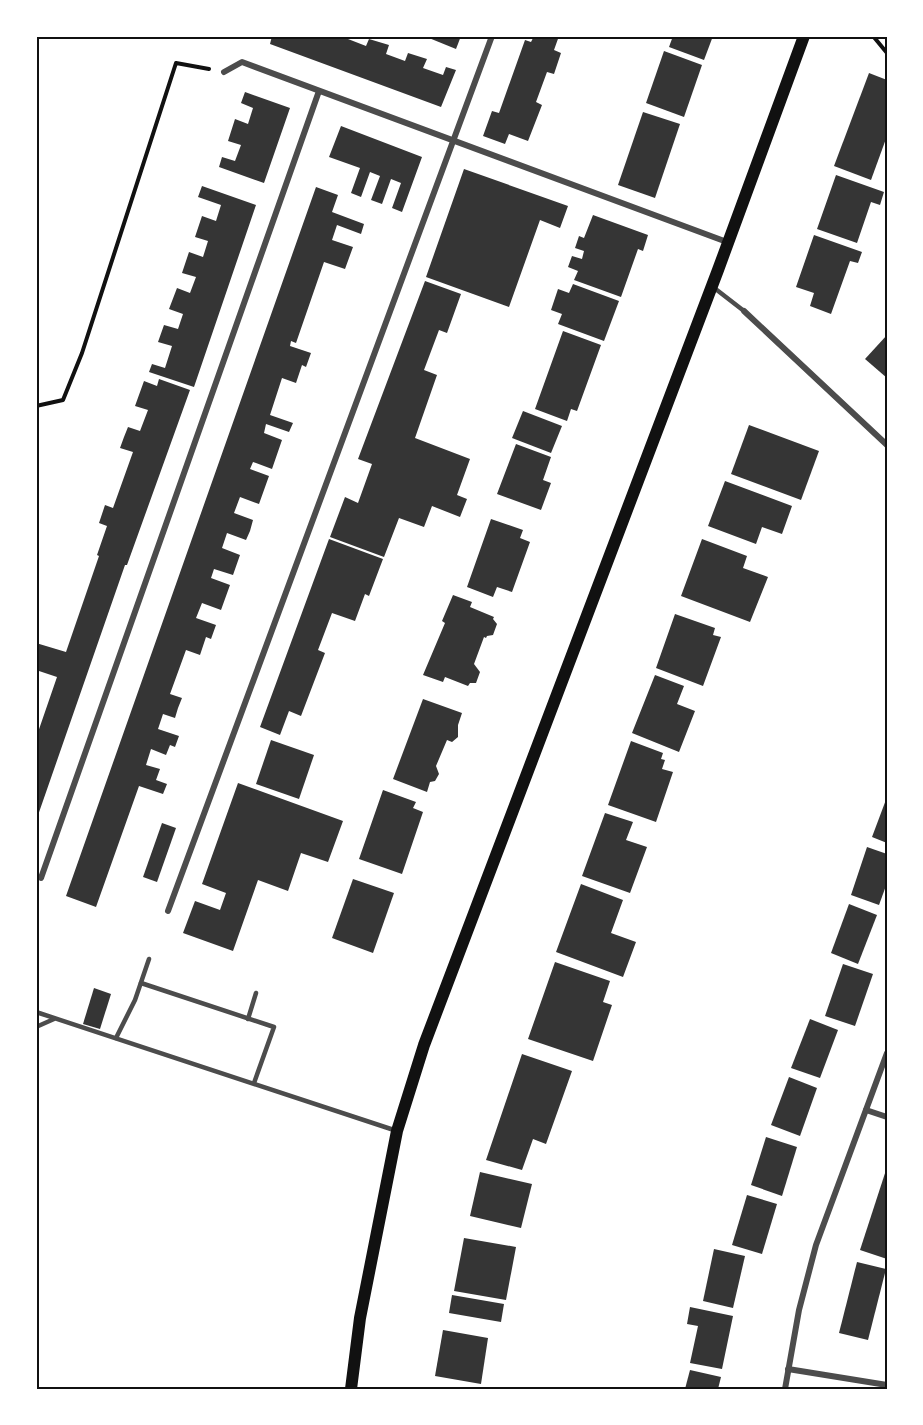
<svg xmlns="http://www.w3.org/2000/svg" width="923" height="1425" font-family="'Sofia Sans Condensed',sans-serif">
<rect width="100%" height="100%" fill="#fff"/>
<!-- building -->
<g fill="#353535">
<polygon points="272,36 349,36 348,39 366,46 369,39 389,45 386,54 405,61 408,53 427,59 423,68 443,75 446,67 456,70 441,107 270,44"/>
<polygon points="424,36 461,36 456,49"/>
<polygon points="534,36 559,36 554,50 561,53 554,74 547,72 536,102 542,105 528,141 509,134 505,144 483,136 492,111 499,113 525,40 531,42"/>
<polygon points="673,36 713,36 704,60 669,47"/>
<polygon points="664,51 702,65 684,117 646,103"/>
<polygon points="869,73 887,80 887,136 871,180 834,166"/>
<polygon points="245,92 290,108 264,183 219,167 222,157 235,161 241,145 228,141 235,119 248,124 253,108 241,103"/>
<polygon points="643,112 680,124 655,198 618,185"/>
<polygon points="341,126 422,157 402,212 392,208 401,183 391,179 382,204 371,200 380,176 370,172 361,197 351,193 360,168 329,157"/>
<polygon points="464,169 568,206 560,228 540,220 509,307 426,277"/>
<polygon points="836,175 884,192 880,205 871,202 857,243 817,229"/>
<polygon points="202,186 256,205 194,387 149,372 152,364 165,368 172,346 158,342 164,325 178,329 183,314 169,309 177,288 190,293 196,277 182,273 189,252 203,257 208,241 195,237 202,216 216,221 221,205 198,197"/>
<polygon points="316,187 338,195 332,212 364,224 361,234 337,225 332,240 353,247 345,269 324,262 296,343 291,341 290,346 311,353 306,367 302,365 296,383 282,378 270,415 293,423 289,432 266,424 264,433 282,440 272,469 253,462 250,469 269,476 259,504 240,497 234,513 253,520 250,531 246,540 227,533 222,548 240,555 233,575 214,569 211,578 230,585 221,610 202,603 196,618 216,625 211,639 206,637 200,655 186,650 170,694 182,698 178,708 175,718 163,714 158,729 179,736 175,747 170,745 166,755 151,749 146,765 160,769 156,780 167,784 163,794 139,786 96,907 66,896"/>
<polygon points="593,215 648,235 643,251 638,249 621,297 574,280 578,271 568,267 572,256 582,259 584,251 575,248 579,236 584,238"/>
<polygon points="814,235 862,252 858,263 850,261 831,314 810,306 814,293 796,287"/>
<polygon points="425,281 461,294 447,333 439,330 424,370 437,375 415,438 470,459 457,495 467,499 460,517 432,506 424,527 399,518 384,557 330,537 345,497 358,503 372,464 358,459"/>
<polygon points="573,284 619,301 604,341 558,324 562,314 551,310 558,289 569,293"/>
<polygon points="563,331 601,345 577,411 571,409 567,421 535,409"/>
<polygon points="887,335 887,378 865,359"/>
<polygon points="159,379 190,390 127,565 125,565 36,821 36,738 57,677 36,670 36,643 66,652 99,556 97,555 107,526 99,523 105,505 113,508 133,452 120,448 124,437 128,427 140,431 148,410 135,406 144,381 157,386"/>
<polygon points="523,411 562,426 551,453 512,438"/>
<polygon points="749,425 819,451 801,500 731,474"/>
<polygon points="516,444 551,457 543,480 551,483 541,510 497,494"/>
<polygon points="725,481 792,506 782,534 762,527 756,544 708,526"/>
<polygon points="491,519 523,530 520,538 530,542 512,592 497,587 493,597 467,587"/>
<polygon points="329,539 383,559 369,596 365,594 355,621 332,613 318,650 325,653 301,716 289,711 280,735 260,727"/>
<polygon points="702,539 747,556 743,568 768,577 750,622 681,596"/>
<polygon points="453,595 472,602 470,607 494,617 493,619 497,624 493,635 487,636 486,638 484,637 474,664 480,672 476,683 470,683 468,686 445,677 443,682 423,675 445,623 442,621"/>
<polygon points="675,614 715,628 713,635 721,637 703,686 656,668"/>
<polygon points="655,675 684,686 677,704 695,711 679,752 632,733"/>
<polygon points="423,699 462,713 458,725 458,737 452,742 447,740 436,766 439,774 435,781 430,782 427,792 393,779"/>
<polygon points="271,740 314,755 299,799 256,784"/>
<polygon points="631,741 663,753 661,759 665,760 662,769 673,772 656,822 608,805"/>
<polygon points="238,783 343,821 328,862 301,853 288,891 258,880 233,951 183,933 195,901 220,910 226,893 202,884"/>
<polygon points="383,790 416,802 413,808 423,812 402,874 359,859"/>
<polygon points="887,797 887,843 872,837"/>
<polygon points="605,813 633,822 626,840 647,847 630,893 582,876"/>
<polygon points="162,823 176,828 157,882 143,877"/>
<polygon points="867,847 887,854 887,883 879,905 851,895"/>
<polygon points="353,879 394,893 373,953 332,938"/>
<polygon points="581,884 623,900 611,933 636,942 623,977 556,952"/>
<polygon points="849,904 877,915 858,964 831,953"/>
<polygon points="555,962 610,981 603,1002 612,1005 593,1061 528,1039"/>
<polygon points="843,964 873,974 855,1026 825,1016"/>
<polygon points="94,988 111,994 100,1029 83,1024"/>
<polygon points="810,1019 838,1030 820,1078 791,1068"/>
<polygon points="522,1054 572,1071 546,1144 533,1139 522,1170 486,1160"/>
<polygon points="789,1077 817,1088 800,1136 771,1125"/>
<polygon points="766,1137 797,1147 782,1196 751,1185"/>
<polygon points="887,1167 887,1259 860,1250"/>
<polygon points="480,1172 532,1184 521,1228 470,1216"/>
<polygon points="747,1195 777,1204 762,1254 732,1245"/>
<polygon points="464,1238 516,1247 506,1300 454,1291"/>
<polygon points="714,1249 745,1256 733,1308 703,1301"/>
<polygon points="857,1262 886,1269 868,1340 839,1333"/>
<polygon points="452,1295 504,1304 501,1322 449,1313"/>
<polygon points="690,1307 733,1316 722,1369 690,1363 698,1326 687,1324"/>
<polygon points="443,1330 488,1338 481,1384 435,1376"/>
<polygon points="690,1370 721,1377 718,1389 685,1389"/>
</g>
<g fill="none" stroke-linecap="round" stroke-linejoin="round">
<!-- path -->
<g stroke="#111" stroke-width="4">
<polyline points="873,36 887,53"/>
<polyline points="36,406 63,400 82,353 176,63 209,69"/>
</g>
<!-- service -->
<g stroke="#4c4c4c" stroke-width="4.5">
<polyline points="713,287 744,311"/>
<polyline points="141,983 274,1027 254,1083"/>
<polyline points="36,1012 397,1131"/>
<polyline points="248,1019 256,993"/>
<polyline points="36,1027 54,1019"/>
<polyline points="116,1038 135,1000 149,959"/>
</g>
<!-- minor -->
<g stroke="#4c4c4c" stroke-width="6">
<polyline points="224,72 242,62 727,242"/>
<polyline points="744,311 887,445"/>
<polyline points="41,878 319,91"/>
<polyline points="168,911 492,36"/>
<polyline points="866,1110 887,1117"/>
<polyline points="788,1369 887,1385"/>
<polyline points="785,1389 799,1310 816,1245 887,1053"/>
</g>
<!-- secondary -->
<polyline stroke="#111" stroke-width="12" points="351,1389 360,1318 397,1131 424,1045 718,270 804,36"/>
</g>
<!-- border -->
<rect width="923" height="1425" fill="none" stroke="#ffffff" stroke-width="75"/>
<rect x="38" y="38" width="848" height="1350" fill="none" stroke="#111" stroke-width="2"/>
</svg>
